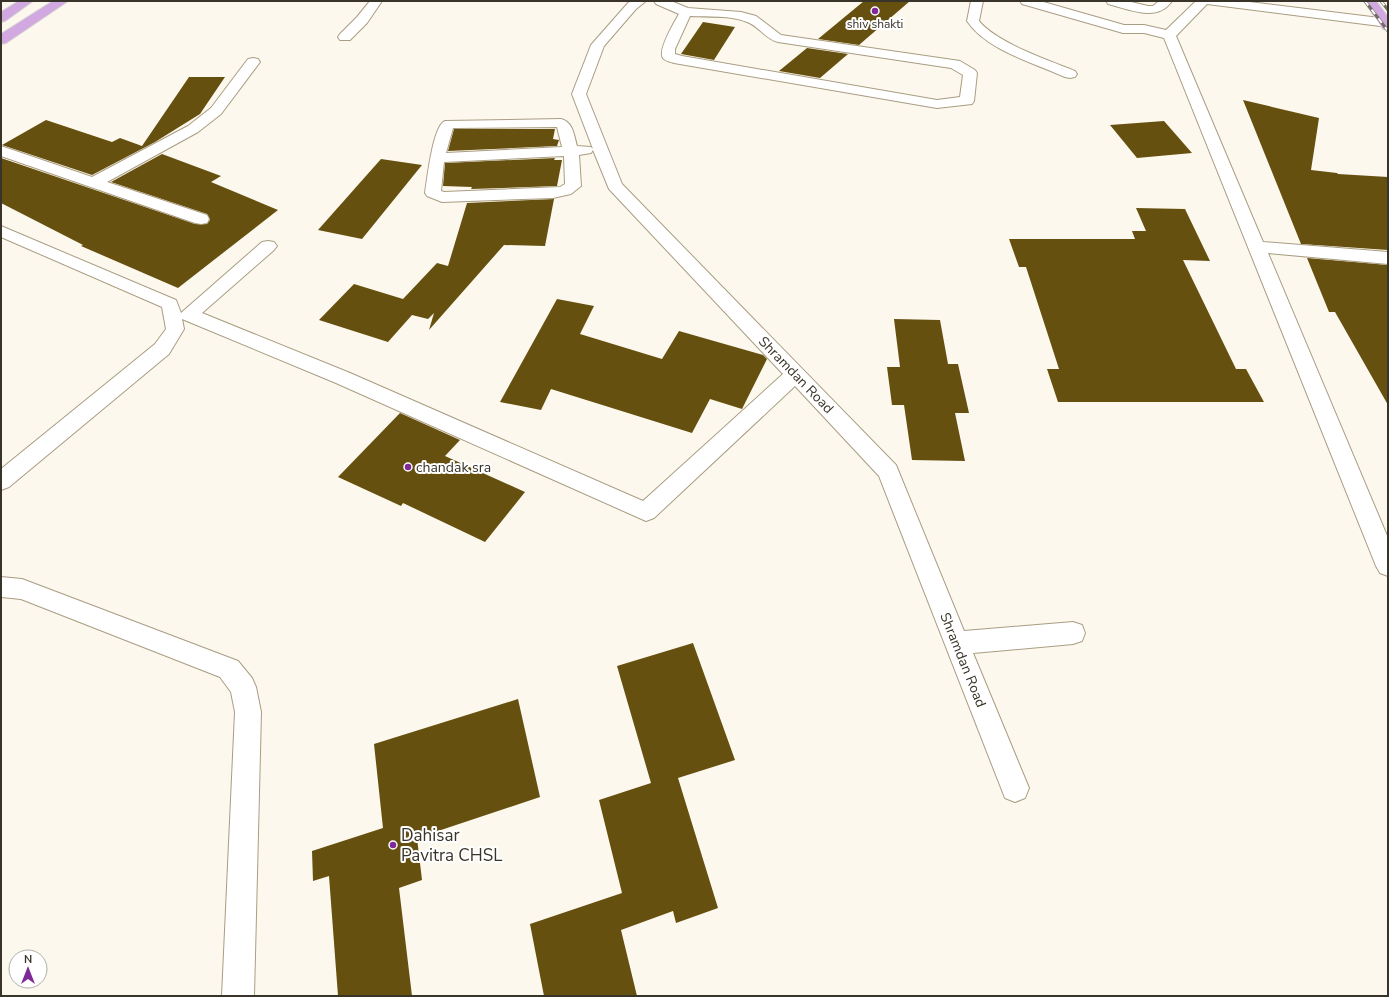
<svg xmlns="http://www.w3.org/2000/svg" width="1389" height="997" font-family="'Nunito Sans',sans-serif">
<rect width="100%" height="100%" fill="#fdf8ed"/>
<!-- building -->
<g fill="#66500f">
<polygon points="864,1 910,1 859,45 818,39"/>
<polygon points="703,22 735,27 714,60 681,54"/>
<polygon points="807,48 848,54 820,78 779,71"/>
<polygon points="189,77 225,77 200,114 155,142 92,175 2,145 46,120 112,142 120,138 142,146"/>
<polygon points="1243,100 1319,118 1311,170 1337,173 1338,174 1388,177 1388,250 1301,244"/>
<polygon points="1164,121 1192,153 1137,158 1110,125"/>
<polygon points="454,129 555,129 553,139 559,140 557,146 448,151"/>
<polygon points="162,154 221,176 211,182 278,210 178,288 81,246 83,245 1,203 1,158 195,224 207,224 210,220 207,214 111,182"/>
<polygon points="555,158 554,160 562,160 557,186 471,189 472,187 443,186 445,163"/>
<polygon points="381,159 422,165 362,239 318,230"/>
<polygon points="554,199 545,246 504,245 429,330 434,313 428,319 412,315 388,342 319,320 354,284 403,299 437,263 448,266 467,203"/>
<polygon points="1136,208 1185,209 1210,261 1183,260 1236,369 1246,369 1264,402 1058,402 1047,369 1059,369 1026,267 1019,267 1009,239 1135,239 1132,231 1146,231"/>
<polygon points="1307,258 1388,265 1388,405 1335,312 1329,312"/>
<polygon points="557,299 594,306 580,334 662,359 679,331 763,355 767,359 742,409 710,399 692,433 551,389 541,410 500,402"/>
<polygon points="894,319 940,320 948,364 958,364 969,413 955,413 965,461 912,460 904,405 892,405 887,367 900,367"/>
<polygon points="400,413 460,440 445,456 525,492 485,542 403,503 401,506 338,477"/>
<polygon points="693,643 735,760 678,778 718,908 676,923 673,911 621,930 637,996 544,996 530,924 622,893 599,800 651,783 617,666"/>
<polygon points="518,699 540,797 417,838 422,880 399,888 412,996 338,996 329,876 313,881 312,851 383,828 374,744"/>
</g>
<g fill="none" stroke-linecap="round" stroke-linejoin="round">
<defs>
<g id="minor">
<polygon points="370,1 382,1 367,23 350,40 340,40 338,37 340,34 357,17"/>
<path d="M631 1H646L636 9 604 46 586 94 622 184 896 465 964 631 1073 622 1082 625 1085 633 1082 641 1073 644 973 653 1029 788 1025 798 1015 802 1005 798 879 476 795 386 654 518 646 521 336 383 182 319 184 329 169 354 9 487 1 490V469L155 344 166 329 162 307 1 237V226L176 300 181 313 262 242 268 241 274 242 277 246 274 250 202 313 350 373 643 501 783 374 609 189 593 150 591 153 579 155 581 186 571 194 553 198 442 202 427 196 425 193C427 180 433 125 445 121L561 119C573 122 574 135 577 146L591 147 593 149 572 94 591 45 628 3ZM557 127 562 147 446 153 453 128ZM564 156 565 184 560 187 444 192 441 191 444 162Z"/>
<path d="M654 1H671L688 8 741 12 756 16 781 35 960 61 975 70 977 73 974 101 972 104 937 108 674 63C671 62 665 61 663 58 657 51 675 21 679 14L656 4ZM690 16C708 17 730 15 747 22 759 26 765 39 778 42L951 68 963 75 960 97 937 100 682 56 675 54V49Z"/>
<path d="M971 1H983L979 21C997 43 1048 60 1075 71L1077 74 1075 77 1070 78 1065 77C1034 63 986 50 967 21Z"/>
<polygon points="1020,1 1040,1 1124,25 1144,25 1166,30 1196,1 1241,1 1388,19 1388,27 1207,4 1176,36 1263,242 1388,252 1388,264 1268,253 1388,538 1388,576 1380,573 1376,566 1164,38 1144,33 1123,33 1022,4"/>
<path d="M1106 1H1127L1148 6H1153L1159 1H1172C1157 23 1129 9 1108 4Z"/>
<polygon points="253,58 258,59 260,62 221,114 198,132 107,182 207,215 209,219 207,223 201,224 195,223 1,156 1,146 92,177 188,126 211,108 248,59"/>
<polygon points="1,577 22,579 238,661 252,678 256,687 261,712 254,996 222,996 235,712 231,692 220,677 21,599 1,597"/>
</g>
<g id="major">
<polygon points="19,1 33,1 5,21 1,22 1,12"/>
<polygon points="53,1 68,1 6,43 1,44 1,34"/>
<polygon points="1364,1 1376,1 1388,17 1388,30 1383,29"/>
</g>
</defs>
<!-- minor casing -->
<use href="#minor" stroke="#a99d82" stroke-width="2"/>
<!-- major casing -->
<use href="#major" stroke="#d7d6d4" stroke-width="2"/>
<!-- minor -->
<use href="#minor" fill="#fff" fill-rule="evenodd"/>
<!-- major -->
<use href="#major" fill="#d2a8e0" fill-rule="evenodd"/>
<defs>
<g id="rail">
<polyline points="1365,1 1388,31"/>
<polyline points="1381,1 1388,10"/>
</g>
</defs>
<!-- rail casing -->
<use href="#rail" stroke="#736e63" stroke-width="3"/>
<!-- rail -->
<use href="#rail" stroke="#fff" stroke-width="2" stroke-dasharray="5.5" stroke-linecap="butt"/>
</g>
<!-- markers -->
<g fill="#7f2998" stroke="#fff" stroke-width="1.5">
<circle cx="875" cy="11" r="4"/>
<circle cx="408" cy="467" r="4"/>
<circle cx="393" cy="845" r="4"/>
</g>
<g text-anchor="middle" dominant-baseline="central" stroke-width="4" stroke-linejoin="round" paint-order="stroke">
<!-- far-poi labels -->
<g font-size="12" fill="#393429" stroke="#fff">
<text x="875" y="24">shiv shakti</text>
</g>
<!-- street labels -->
<g font-size="14" fill="#393429" stroke="#fff">
<text transform="translate(796 375) rotate(46)">Shramdan Road</text>
<text transform="translate(963 660) rotate(68)">Shramdan Road</text>
</g>
<!-- poi labels -->
<g font-size="14" fill="#393429" stroke="#fff" text-anchor="start">
<text x="416" y="467">chandak sra</text>
</g>
<!-- near-poi labels -->
<g font-size="17" fill="#393429" stroke="#fff" text-anchor="start">
<text x="401" y="835">Dahisar<tspan x="401" dy="20">Pavitra CHSL</tspan></text>
</g>
</g>
<!-- border -->
<rect width="1389" height="997" fill="none" stroke="#393429" stroke-width="4"/>
<!-- north arrow -->
<g transform="translate(28 969)"><circle r="19" fill="#ffffff" stroke="#b0aea9"/>
<path d="M0-3L7 15L0 10L-7 15Z" fill="#7f2998"/>
<text y="-6" font-size="11" font-weight="bold" text-anchor="middle" fill="#393429">N</text>
</g>
</svg>
